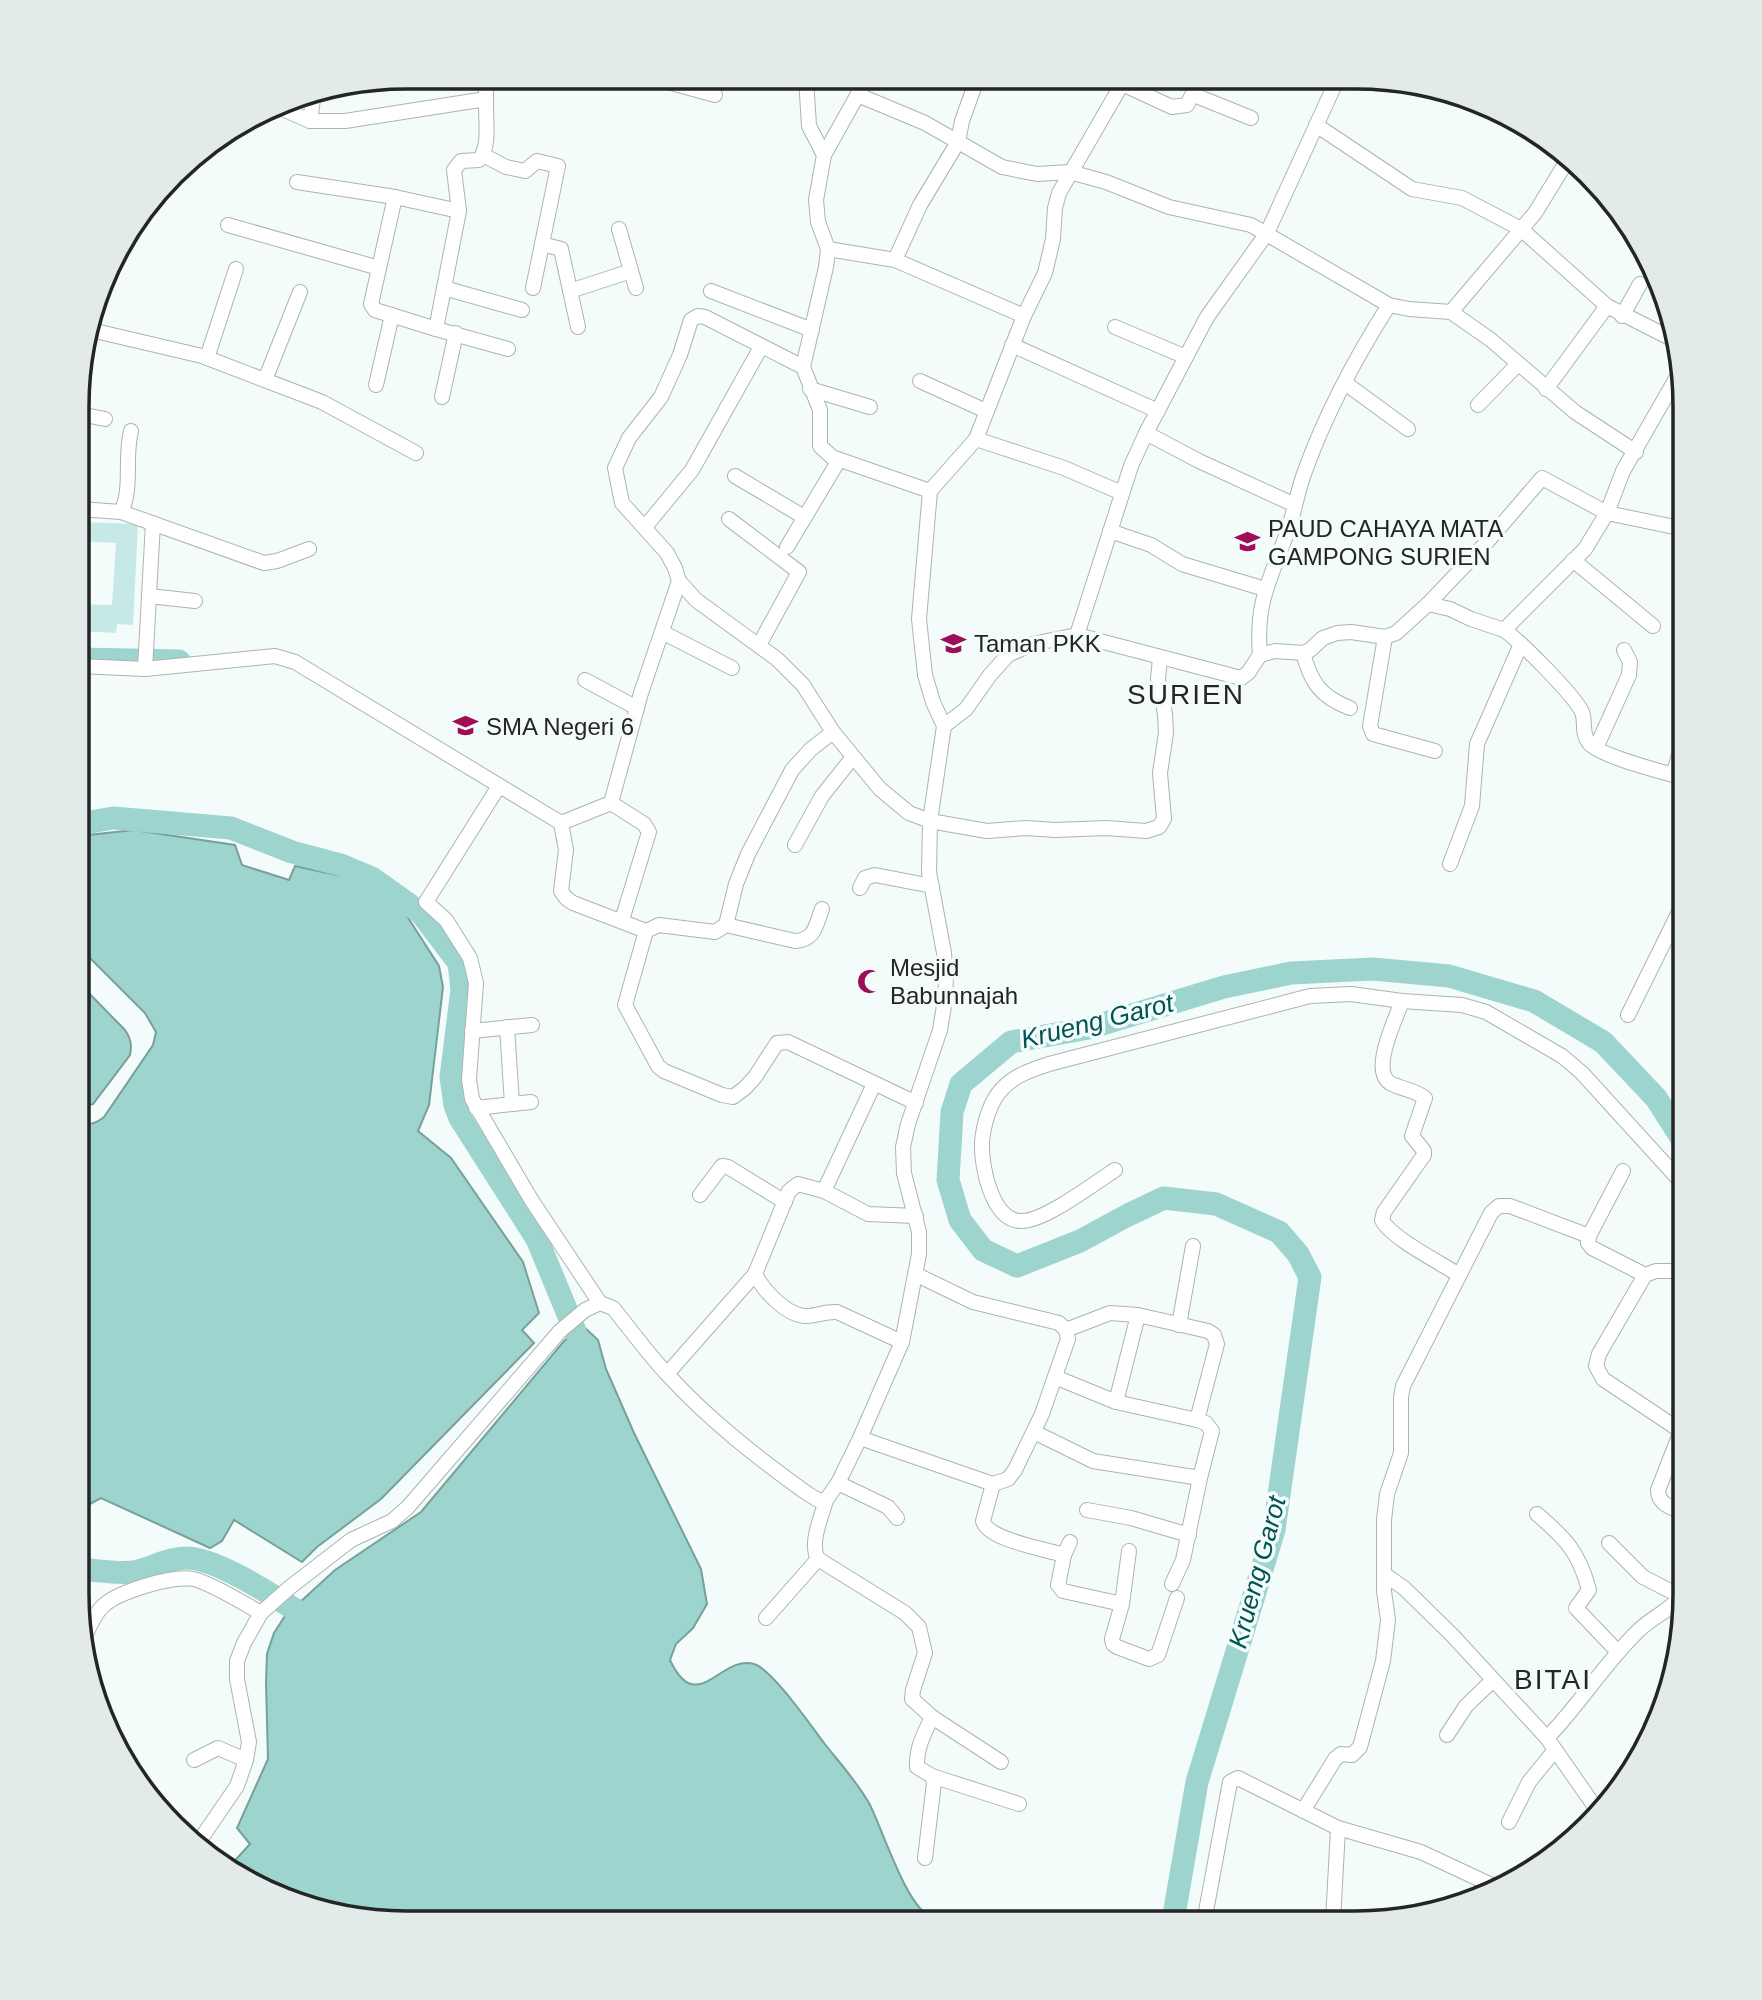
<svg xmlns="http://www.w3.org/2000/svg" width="1762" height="2000" font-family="Arial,sans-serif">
<rect width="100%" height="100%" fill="#f3fcfb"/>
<!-- garden -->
<polygon fill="#c7e9e5" points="80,522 138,524 133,625 117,624 116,633 79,631 79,604 112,605 116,543 80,541"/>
<!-- water -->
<g fill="#9dd4ce" stroke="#78a09b" stroke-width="2">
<path d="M134 830 235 845 242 865 289 880 295 866 373 883 396 899 439 966 443 987 429 1105 418 1131 451 1158 523 1262 539 1313 522 1330 534 1343 381 1499 317 1547 302 1562 234 1520 222 1541 210 1548 101 1498 88 1505 78 1526 79 1121C89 1126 95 1124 104 1117L153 1045 156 1032 145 1013 79 947V836Z"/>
<path d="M79 983 125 1030C131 1039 132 1045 130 1055L93 1104 79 1107Z"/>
<path d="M583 1326 598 1340 606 1369 634 1433 701 1569 707 1604 693 1628 676 1644 670 1660C697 1718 721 1654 754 1664 772 1669 811 1726 824 1743 839 1762 857 1782 869 1803 882 1828 905 1902 928 1915 937 1920 949 1921 959 1922H385L242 1879 229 1867 250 1844 237 1828 268 1759 266 1683 267 1654 274 1633 285 1616 335 1570 421 1512 564 1341Z"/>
</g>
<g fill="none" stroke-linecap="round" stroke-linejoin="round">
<!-- river -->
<g stroke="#9dd4ce" stroke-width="23">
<polyline points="79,659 179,661"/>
<polyline points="79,824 113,818 231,828 292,852 341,865 372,878 421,913 459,963 462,990 451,1077 455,1105 460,1118 537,1239 575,1331"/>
<path d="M78 1569C96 1570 115 1574 133 1572 151 1569 167 1558 186 1558 215 1558 269 1593 294 1609"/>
<polyline points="1168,1922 1174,1915 1197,1782 1274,1530 1310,1277 1298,1254 1279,1232 1216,1204 1164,1198 1128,1215 1080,1241 1017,1266 983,1250 960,1220 948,1180 952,1112 961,1084 1011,1042 1089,1028 1224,987 1291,973 1373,969 1449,976 1534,1001 1603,1042 1656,1098 1684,1142"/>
</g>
<defs>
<g id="street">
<polyline points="653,78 715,95"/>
<polyline points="806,78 809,126 824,155"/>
<polyline points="867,78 824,155 816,200 818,222 828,249 826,267 803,367 820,410 820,446 832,457 930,491"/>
<polyline points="1095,79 1122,84 1172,107 1187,105 1200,79"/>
<polyline points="858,95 925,123 1002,167 1037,174 1070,172 1106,182 1169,207 1251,225 1389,305 1409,309 1451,312 1491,340 1575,412 1636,452"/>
<polyline points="1194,95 1251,118"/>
<path d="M486 99C485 118 491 145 479 160L461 161 454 170 459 211 436 329 508 349"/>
<polyline points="278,107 310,121 345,121 486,99 486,77"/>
<polyline points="310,121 314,92"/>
<polyline points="1316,125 1412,189 1462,198 1521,229 1607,306 1676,341"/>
<polyline points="483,155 506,167 525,171 537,161 558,166 533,288"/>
<polyline points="297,182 395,197"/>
<polyline points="228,225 379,268"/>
<polyline points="619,229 636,288"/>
<polyline points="542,244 561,249 578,327"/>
<polyline points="828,249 895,260 1024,316"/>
<polyline points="895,260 920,205 958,142 962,121 977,79"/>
<polyline points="444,288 522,310"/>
<polyline points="570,291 631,271"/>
<polyline points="711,291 812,330"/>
<polyline points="1451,312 1535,213 1567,161"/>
<polyline points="1622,316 1640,284"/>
<polyline points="1115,327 1186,357"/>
<polyline points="436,329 375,310 371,304 395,197 459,211"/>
<polyline points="91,330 202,356 322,402 416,453"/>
<polyline points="1012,345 1158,411"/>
<polyline points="207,358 236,269"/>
<polyline points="803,367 705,317 698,316 691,320 680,355 661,397 629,438 615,468 622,503 667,553 675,568 679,581 696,600 777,659 803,685 833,732 880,789 909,813 930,821 987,831 1026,828 1055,830 1106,828 1146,831 1159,827 1164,819 1160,773 1166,733 1165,714 1158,679 1160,658"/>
<polyline points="265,380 300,292"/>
<polyline points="920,381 986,411"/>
<polyline points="1345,383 1408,429"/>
<polyline points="376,385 392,315"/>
<polyline points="810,389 870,407"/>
<polyline points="1546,389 1607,306"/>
<polyline points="442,397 456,333"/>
<polyline points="1478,405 1518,364"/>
<polyline points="80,414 105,419"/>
<polyline points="1146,433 1199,461 1295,505"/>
<polyline points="976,439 1064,468 1122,493"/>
<polyline points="735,476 804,517"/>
<path d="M80 509 121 512C133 489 124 458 131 431"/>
<polyline points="121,512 264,563 277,561 309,549"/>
<polyline points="729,519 799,572 759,645"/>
<polyline points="645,527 692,470 761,347"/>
<polyline points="1110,531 1151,545 1182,564 1265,589"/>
<polyline points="787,547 839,460"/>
<polyline points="1573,560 1653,626"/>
<polyline points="149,596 195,601"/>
<polyline points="1428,604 1487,542 1542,478 1607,513 1684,529"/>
<path d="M1504 630C1520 641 1574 695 1582 712 1586 722 1581 733 1589 743 1601 757 1664 772 1684 778"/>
<polyline points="662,632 732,668"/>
<polyline points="1077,635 1131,466 1146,433 1207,317 1267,233 1337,80"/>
<polyline points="1385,637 1370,726 1373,734 1435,751"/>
<path d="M1303 653C1311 683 1321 697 1350 708"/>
<path d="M1260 655C1255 600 1272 577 1289 527 1295 509 1298 489 1305 471 1326 413 1356 357 1389 305"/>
<path d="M79 666 145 669 275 656 295 662 561 823 566 850 561 891 566 898 573 903 646 931 659 925 715 932 726 925 795 941C815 940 816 925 822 909"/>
<polyline points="145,669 153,523"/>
<polyline points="585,680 637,708"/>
<polyline points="944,726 966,709 990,675 1008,655 1032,644 1077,635 1241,678 1248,673 1260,655 1275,651 1303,653 1310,650 1323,638 1337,633 1351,632 1385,637 1396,633 1428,604 1450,609 1471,619 1504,630 1585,549 1607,513 1623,471 1681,370"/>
<polyline points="1596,748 1629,675 1630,662 1624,650"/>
<polyline points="1673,775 1684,739"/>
<polyline points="499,786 426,902 446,920 470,958 476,983 469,1079 472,1099 532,1201 600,1303"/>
<polyline points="611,803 644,824 649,832 622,920"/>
<polyline points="561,823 611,803 641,693 679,581"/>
<polyline points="795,845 822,796 853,757"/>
<polyline points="1450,864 1472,806 1477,744 1521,644"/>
<polyline points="860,888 865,878 875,875 932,886"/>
<polyline points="726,925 736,884 748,854 792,770 811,749 833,732"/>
<polyline points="646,931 625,1005 658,1066 664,1071 722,1095 733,1097 745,1088 755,1077 777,1043 788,1042 916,1103"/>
<path d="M1402 1001C1396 1019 1370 1070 1390 1083 1401 1089 1415 1090 1425 1098L1412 1136 1424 1151V1155L1384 1212 1382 1220C1391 1238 1441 1263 1459 1275"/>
<polyline points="1628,1015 1678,914 1684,896"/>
<polyline points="507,1027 512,1104"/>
<polyline points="472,1031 532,1025"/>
<polyline points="476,1108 531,1102"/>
<path d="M1115 1170C1093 1184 1045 1221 1022 1221 992 1222 981 1166 982 1143 983 1126 990 1101 1002 1089 1015 1075 1031 1070 1049 1064L1310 996 1351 994 1402 1001 1462 1005 1486 1012 1562 1056 1582 1073 1684 1185"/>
<path d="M1623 1171 1589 1236 1588 1243 1592 1248 1645 1275 1599 1354 1596 1366 1603 1379 1681 1431 1658 1490C1658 1505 1673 1508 1684 1513"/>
<polyline points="824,1191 874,1084"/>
<polyline points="700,1195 722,1166 728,1167 785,1202"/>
<path d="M755 1274C763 1290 785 1314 804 1316 816 1317 824 1311 837 1312L902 1342"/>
<polyline points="1645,1275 1656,1271 1684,1271"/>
<polyline points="1179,1325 1193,1246"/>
<polyline points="667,1374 755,1274 789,1191 798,1184 824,1191 868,1214 916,1216"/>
<polyline points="1055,1377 1116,1402 1197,1420"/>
<polyline points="1116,1402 1138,1315"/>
<polyline points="1034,1432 1093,1461 1200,1478 1212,1431 1206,1423 1197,1420 1217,1344 1214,1335 1208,1331 1138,1315 1110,1313 1066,1330"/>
<polyline points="860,1438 993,1484 1008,1479 1015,1470 1042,1414 1068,1339 1066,1330 1059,1323 973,1302 917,1275"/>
<polyline points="838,1483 888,1507 897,1518"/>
<path d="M993 1484 983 1521C988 1540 1045 1549 1064 1555L1058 1585 1063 1591 1122 1604 1112 1639 1113 1644 1117 1647 1149 1659 1158 1655 1177 1598"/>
<path d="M826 1500C822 1516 809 1543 818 1559L905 1613 919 1627 925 1653 913 1690 912 1699 932 1717C924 1734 916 1748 917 1767L932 1776 934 1783 925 1858"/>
<polyline points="1087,1510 1131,1518 1189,1535"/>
<path d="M1537 1514C1566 1539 1579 1552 1589 1590L1576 1608 1618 1652"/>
<polyline points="1609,1543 1643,1577 1682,1597"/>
<polyline points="1064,1555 1070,1542"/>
<polyline points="1384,1574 1404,1588 1453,1636 1547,1738 1595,1807"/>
<polyline points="1172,1584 1183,1560 1200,1478"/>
<polyline points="1122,1604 1129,1551"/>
<polyline points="766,1618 818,1559"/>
<path d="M83 1641C88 1630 93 1617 101 1608 115 1592 173 1575 193 1579 211 1583 243 1603 261 1613"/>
<polyline points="932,1717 1001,1762"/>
<polyline points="1447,1735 1466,1706 1493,1680"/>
<path d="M1547 1738C1580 1704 1604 1664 1638 1631 1652 1617 1673 1609 1684 1593"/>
<polyline points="194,1760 218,1748 246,1760"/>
<polyline points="932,1776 1019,1804"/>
<polyline points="1303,1811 1335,1759 1341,1754 1352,1755 1360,1747 1383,1661 1388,1620 1384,1591 1384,1520 1387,1494 1401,1453 1401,1397 1403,1386 1491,1213 1499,1206 1510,1206 1589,1236"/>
<polyline points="1509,1822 1529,1782 1555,1750"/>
<path d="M200 1840 237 1786 246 1760 249 1742 237 1679V1661L244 1643 261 1613 289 1588 351 1540 392 1521 408 1507 560 1331 585 1310 600 1303 613 1308C631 1330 648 1354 668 1375 710 1421 758 1458 808 1494L818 1500H826L838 1483 860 1438 902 1342 919 1254V1232L904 1173 903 1147 908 1124 940 1030 945 1000 946 977 944 953 929 872 930 821 944 726 933 702 925 675 919 619 930 491 976 439 1024 316 1045 273 1053 239 1055 208 1059 193 1122 84"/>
<polyline points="1204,1922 1230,1782 1238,1778 1338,1828 1421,1852 1498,1888"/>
<polyline points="1333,1922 1338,1828"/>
</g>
</defs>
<!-- street casing -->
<use href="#street" stroke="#acb4b3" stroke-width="16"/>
<!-- street -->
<use href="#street" stroke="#fff" stroke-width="14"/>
</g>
<!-- icons -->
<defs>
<symbol id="school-bare" viewBox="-9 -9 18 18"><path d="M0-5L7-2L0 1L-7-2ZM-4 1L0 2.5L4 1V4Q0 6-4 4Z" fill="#9f0d56" stroke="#f3fcfb" stroke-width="2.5" paint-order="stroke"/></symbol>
<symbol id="mosque-bare" viewBox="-9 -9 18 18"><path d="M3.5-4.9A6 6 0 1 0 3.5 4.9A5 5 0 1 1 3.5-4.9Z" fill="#9f0d56" stroke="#f3fcfb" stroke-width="2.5" paint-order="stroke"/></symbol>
</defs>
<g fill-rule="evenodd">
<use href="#school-bare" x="1230" y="524" width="35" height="35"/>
<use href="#school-bare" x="936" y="626" width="35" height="35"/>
<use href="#school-bare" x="448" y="708" width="35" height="35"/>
<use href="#mosque-bare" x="852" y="964" width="35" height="35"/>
</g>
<g text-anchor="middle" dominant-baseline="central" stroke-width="7" stroke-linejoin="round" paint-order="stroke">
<!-- poi labels -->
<g font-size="24" fill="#232625" stroke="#f3fcfb" text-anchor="start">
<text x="1268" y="528">PAUD CAHAYA MATA<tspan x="1268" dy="28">GAMPONG SURIEN</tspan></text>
<text x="974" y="643">Taman PKK</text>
<text x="486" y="726">SMA Negeri 6</text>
<text x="890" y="967">Mesjid<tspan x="890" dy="28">Babunnajah</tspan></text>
</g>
<!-- water labels -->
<g font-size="26" font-style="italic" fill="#01544f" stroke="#f3fcfb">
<text transform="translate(1097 1021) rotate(-14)">Krueng Garot</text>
<text transform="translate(1257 1572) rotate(-75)">Krueng Garot</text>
</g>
<!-- quarter labels -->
<g font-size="28" letter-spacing="2" fill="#232625" stroke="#f3fcfb">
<text x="1186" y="694">SURIEN</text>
<text x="1553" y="1679">BITAI</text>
</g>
</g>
<!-- crop -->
<path d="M0 0H1762V2000H0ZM406 89H1356A317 317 0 0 1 1673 406V1594A317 317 0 0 1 1356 1911H406A317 317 0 0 1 89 1594V406A317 317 0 0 1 406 89Z" fill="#e2ebea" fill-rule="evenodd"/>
<path fill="none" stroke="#232625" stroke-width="3.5" d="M406 89H1356A317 317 0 0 1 1673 406V1594A317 317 0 0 1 1356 1911H406A317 317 0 0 1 89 1594V406A317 317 0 0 1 406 89Z"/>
</svg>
